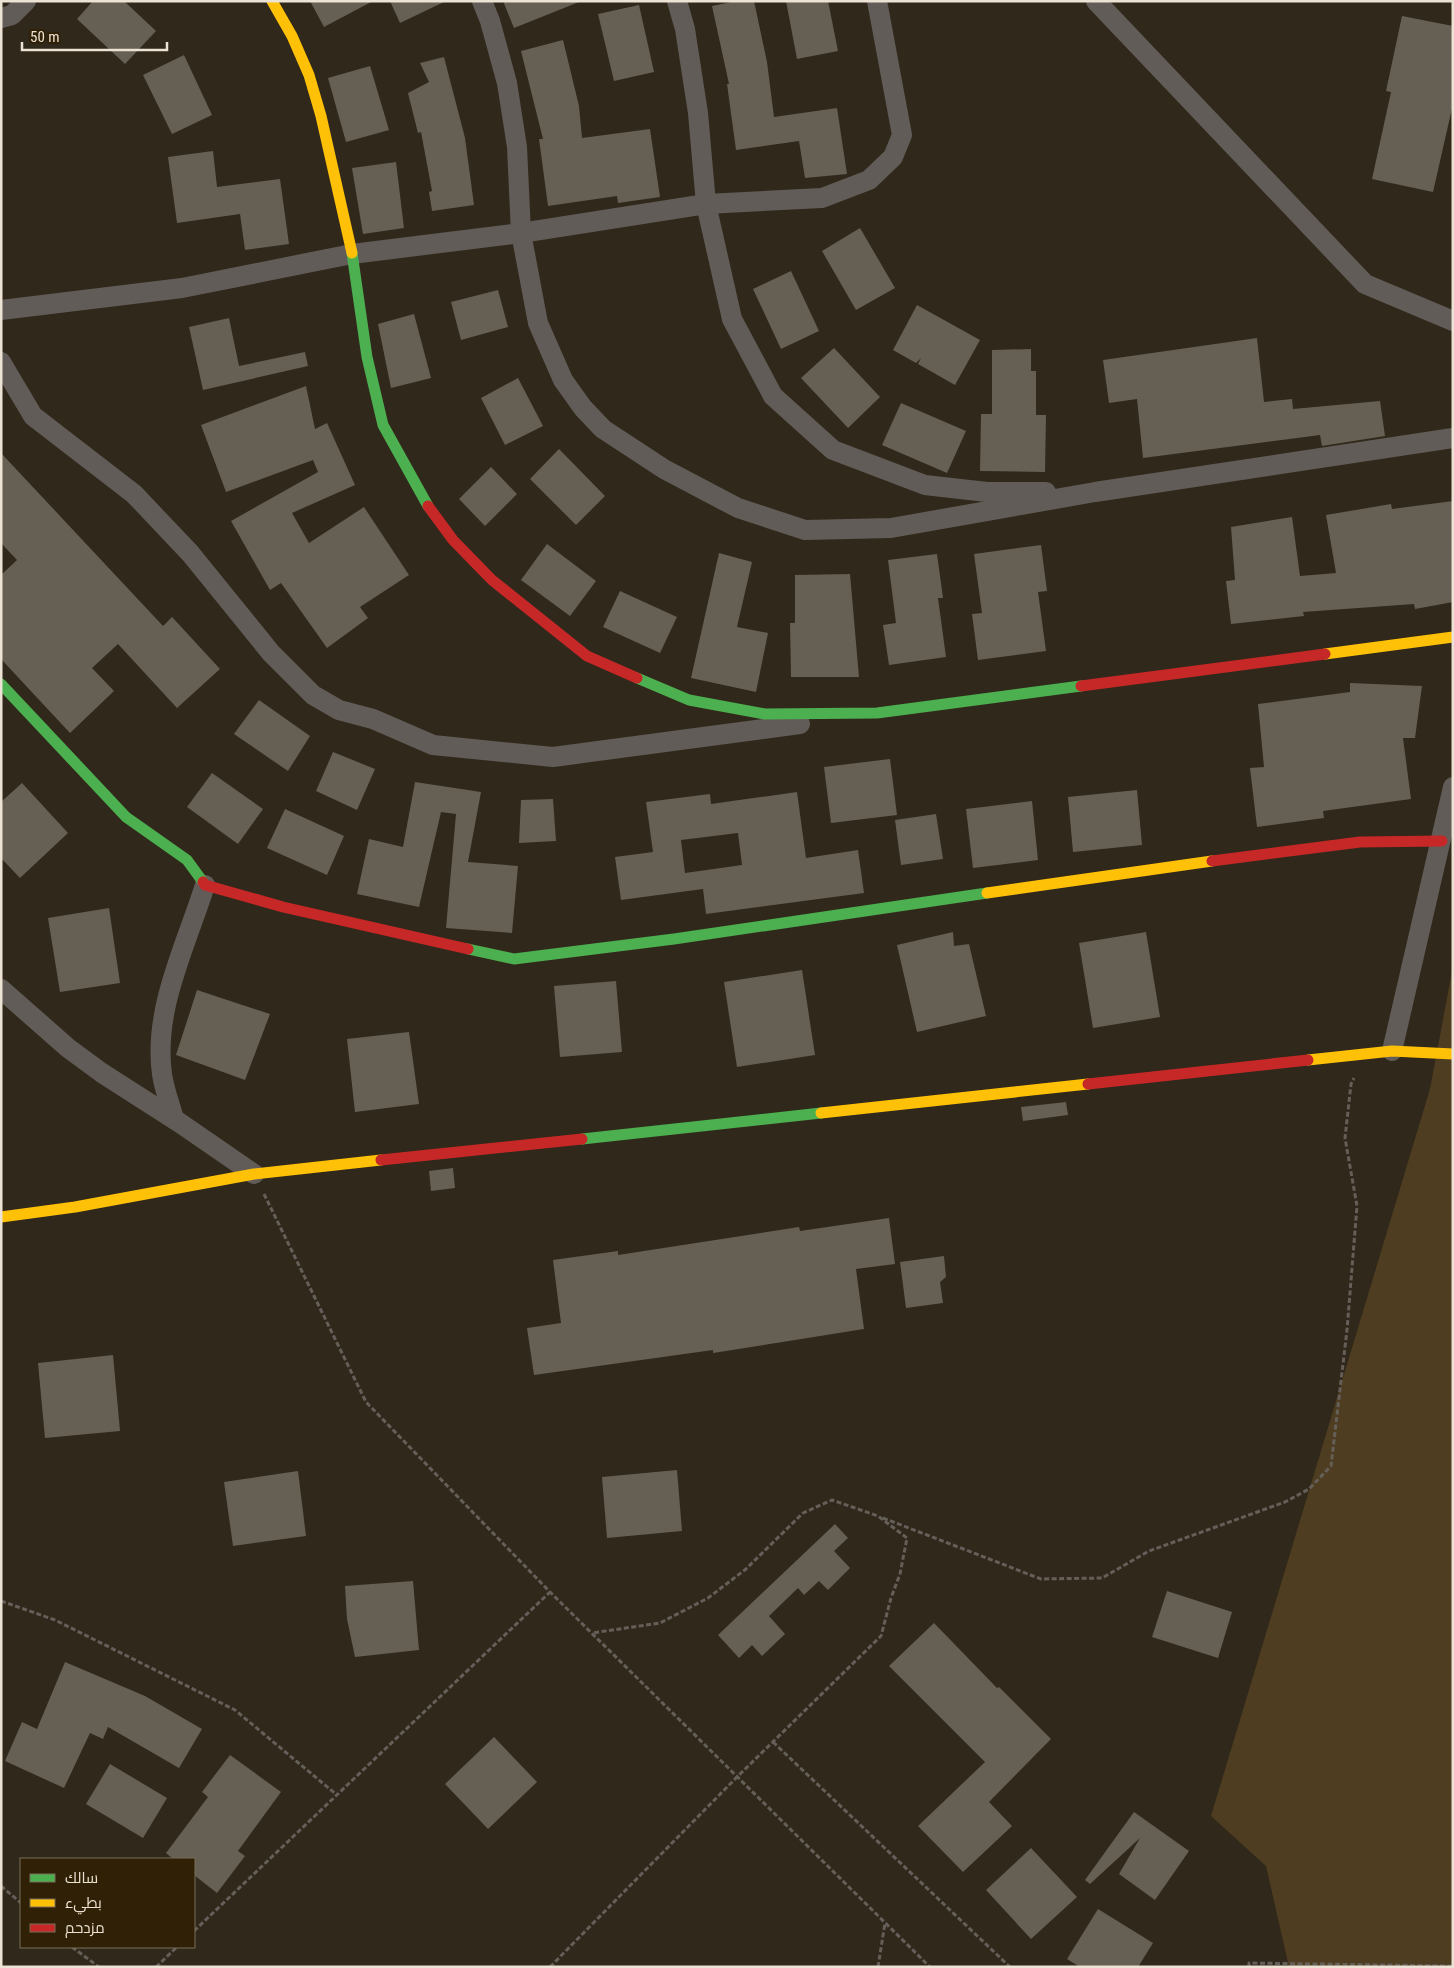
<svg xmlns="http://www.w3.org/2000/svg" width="1454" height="1968" font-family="'Roboto Condensed',Cairo,sans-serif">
<rect width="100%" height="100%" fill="#30281a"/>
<!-- green -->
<polygon fill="#4e3d20" points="1453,966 1453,1967 1289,1967 1266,1866 1211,1816 1430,1089"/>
<!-- building -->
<g fill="#665f53" fill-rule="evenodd">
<polygon points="93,1 124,1 156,31 125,64 77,19"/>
<polygon points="310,1 373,1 324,27"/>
<polygon points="390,1 446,1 400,23"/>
<polygon points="503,1 579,1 579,2 514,28"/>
<polygon points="736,1 754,1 767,62 774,117 837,108 847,174 805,178 799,141 736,150 727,84 729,84 712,6"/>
<polygon points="786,1 828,1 838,51 797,59"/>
<polygon points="639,5 654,72 614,81 598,14"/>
<polygon points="1402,16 1453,26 1453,104 1433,192 1372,179 1391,92 1386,91"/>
<polygon points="563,40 579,106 582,138 650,129 660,197 618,203 617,196 548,206 539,139 543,139 521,51"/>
<polygon points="184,55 212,115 172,134 143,75"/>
<polygon points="444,57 465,138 474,205 432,211 429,192 432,191 421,132 418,133 408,93 429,82 420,63"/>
<polygon points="370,66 389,130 346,142 328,78"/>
<polygon points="213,151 217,187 280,179 289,244 245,250 240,214 177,223 168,157"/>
<polygon points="396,162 404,228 363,234 352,168"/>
<polygon points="860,228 895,288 856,310 822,251"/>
<polygon points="791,271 819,331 781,349 753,289"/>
<polygon points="498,290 508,327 461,340 451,302"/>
<polygon points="917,305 980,340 955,385 918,364 921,358 916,363 893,350"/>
<polygon points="414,314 431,378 391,388 378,324"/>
<polygon points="229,318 239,366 305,352 308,366 203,390 189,327"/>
<polygon points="1257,338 1264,402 1292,399 1293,409 1380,401 1385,436 1322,446 1320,435 1143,458 1137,399 1109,403 1103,360"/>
<polygon points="834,348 880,397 848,428 801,378"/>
<polygon points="1031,349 1031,371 1036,371 1036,415 1046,415 1045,472 980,471 981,414 992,414 992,350"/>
<polygon points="518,378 543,426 505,445 481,398"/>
<polygon points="306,386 315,429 327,423 355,485 292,513 309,543 364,507 409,575 360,607 368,618 327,648 281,583 270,590 231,521 318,472 313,460 226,492 201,425"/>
<polygon points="901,403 966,431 947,473 882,445"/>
<polygon points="559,449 605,496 576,525 530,479"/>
<polygon points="1,453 163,626 172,617 220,669 177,708 118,644 92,668 114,691 70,733 1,659 1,575 17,560 1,543"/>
<polygon points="491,467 517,494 485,526 459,499"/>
<polygon points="1453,501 1453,602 1415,609 1414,604 1303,612 1304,616 1231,624 1226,581 1235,580 1231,527 1292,517 1300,576 1336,573 1326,515 1391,504 1392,509"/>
<polygon points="547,544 596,581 570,616 521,580"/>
<polygon points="1041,545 1047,591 1038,592 1046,651 978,660 972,614 982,613 974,554"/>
<polygon points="719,553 752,562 737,627 768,633 756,692 691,678"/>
<polygon points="937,554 943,598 938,598 946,657 889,665 883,625 896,623 888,560"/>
<polygon points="850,574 859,677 791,677 790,623 795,623 795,575"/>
<polygon points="620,591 677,617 660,653 603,627"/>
<polygon points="1350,683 1422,686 1415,738 1403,738 1411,799 1323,811 1324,818 1257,827 1250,768 1264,767 1258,704 1350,692"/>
<polygon points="259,700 310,736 288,771 234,734"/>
<polygon points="333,752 375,769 357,810 316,791"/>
<polygon points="890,759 897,815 831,823 824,767"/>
<polygon points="212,773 263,809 238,844 187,807"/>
<polygon points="415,782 481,792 468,862 518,866 512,933 446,928 456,814 441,812 419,907 357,894 369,839 403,847"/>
<polygon points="22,783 68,833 20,878 1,858 1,802"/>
<polygon points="1137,790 1142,845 1073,852 1068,797"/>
<path d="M797 792 806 858 858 850 864 893 706 914 703 889 621 900 615 857 653 852 646 802 710 794 711 804ZM738 833 742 865 685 873 681 840Z"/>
<polygon points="553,799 556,841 519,843 521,800"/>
<polygon points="1032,801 1038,860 973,868 966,809"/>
<polygon points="285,809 344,836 327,875 267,848"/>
<polygon points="936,814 943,859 901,865 895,820"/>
<polygon points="109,908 120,983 60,992 48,918"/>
<polygon points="953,932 954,946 969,944 986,1016 917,1032 897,945"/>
<polygon points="1146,932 1160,1017 1093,1028 1079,943"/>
<polygon points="802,970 815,1055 737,1067 724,982"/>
<polygon points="616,981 622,1052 560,1057 554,986"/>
<polygon points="197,990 270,1014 245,1080 176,1055"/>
<polygon points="409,1032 419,1104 355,1112 347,1039"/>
<polygon points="1066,1102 1068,1115 1023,1121 1021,1107"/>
<polygon points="453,1168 455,1188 431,1191 429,1171"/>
<polygon points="889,1218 895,1264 856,1269 864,1329 713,1353 713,1350 534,1375 527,1328 561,1323 553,1260 618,1251 618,1255 799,1227 800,1231"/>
<polygon points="944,1256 946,1277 940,1282 943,1303 906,1308 900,1262"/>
<polygon points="113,1355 120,1431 45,1438 38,1363"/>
<polygon points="677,1470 682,1531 607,1538 602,1477"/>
<polygon points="298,1471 306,1536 233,1546 224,1482"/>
<polygon points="835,1524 848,1538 834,1551 850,1568 828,1590 819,1581 804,1595 798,1588 769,1616 785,1634 762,1656 752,1645 739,1658 718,1635"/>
<polygon points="413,1581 419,1650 355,1657 347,1619 345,1586"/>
<polygon points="1167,1591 1232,1612 1218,1658 1152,1637"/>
<polygon points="934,1623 997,1688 999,1687 1051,1739 989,1802 1012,1826 963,1872 918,1826 985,1762 889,1666"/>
<polygon points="65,1662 145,1696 202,1729 179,1768 108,1727 103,1739 90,1733 64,1788 5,1761 22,1722 37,1729"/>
<polygon points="494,1737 537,1782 488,1829 445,1784"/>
<polygon points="230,1755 281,1792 238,1851 245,1856 217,1893 194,1875 194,1859 173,1859 166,1853 208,1797 202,1792"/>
<polygon points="110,1764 167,1798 143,1838 86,1804"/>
<polygon points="1134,1812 1189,1851 1155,1900 1119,1874 1140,1838 1090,1884 1085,1880"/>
<polygon points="1031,1848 1077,1897 1031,1939 986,1890"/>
<polygon points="1098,1909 1153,1943 1138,1967 1080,1967 1067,1959"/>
</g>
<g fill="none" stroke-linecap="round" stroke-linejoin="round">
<!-- path -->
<g stroke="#655f59" stroke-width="3" stroke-dasharray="5 2.5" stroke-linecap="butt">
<polyline points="264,1194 366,1402 550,1592 930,1967"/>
<polyline points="883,1518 1041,1579 1102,1578 1149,1551 1285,1502 1309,1489 1331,1466 1347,1330 1357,1206 1345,1138 1351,1084 1354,1078"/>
<polyline points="1,1601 55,1620 235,1710 337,1795"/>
<polyline points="773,1742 1010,1967"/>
<polyline points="1,1886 21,1903"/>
<polyline points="194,1931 550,1592"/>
<polyline points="72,1947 99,1967"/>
<polyline points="156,1967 177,1947"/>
<polyline points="550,1967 737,1777 881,1636 891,1598 900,1574 907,1538 878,1516 832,1500 803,1513 746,1569 708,1598 660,1623 592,1633"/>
<polyline points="878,1967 885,1923"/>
<polyline points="1249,1967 1249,1963 1453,1966"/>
</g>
<!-- street -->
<g stroke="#615c58" stroke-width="20">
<polyline points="482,1 490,21 507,83 517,147 521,233 538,323 563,380 583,408 603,429 664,469 738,508 805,530 891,528 1095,492 1453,438"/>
<polyline points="677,1 685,29 698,113 706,204 732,319 773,396 833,450 925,485 987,492 1046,492"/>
<polyline points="1096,1 1365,284 1453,321"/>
<polyline points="1,18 12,15 26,1"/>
<polyline points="1,310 182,288 352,254 521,233 706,204 822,198 869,180 893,157 902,135 877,1"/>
<polyline points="1,362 33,416 134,494 190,553 271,653 313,695 339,710 373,719 433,745 553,757 800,724"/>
<polyline points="1,989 68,1048 102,1073 180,1123 254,1174"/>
<polyline points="1392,1051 1453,787"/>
<path d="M174 1119C170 1104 164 1089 162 1074 153 1009 186 946 205 885"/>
</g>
<!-- fast -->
<g stroke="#4caf50" stroke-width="11">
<polyline points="352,253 367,357 383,425 428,506"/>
<polyline points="637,678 689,700 765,714 877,713 1081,686"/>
<polyline points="1,684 126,817 187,860 203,882"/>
<polyline points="468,949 514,959 674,939 987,893"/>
<polyline points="582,1139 821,1113"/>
</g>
<!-- slow -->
<g stroke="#ffc107" stroke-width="11">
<polyline points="272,1 292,36 309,75 321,116 352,253"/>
<polyline points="1325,654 1453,637"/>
<polyline points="987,893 1212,861"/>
<polyline points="1308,1060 1392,1051 1453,1054"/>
<polyline points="821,1113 1088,1084"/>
<polyline points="1,1217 75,1207 254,1174 381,1160"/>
</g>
<!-- jam -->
<g stroke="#c62828" stroke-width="11">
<polyline points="428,506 453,540 492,580 587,656 637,678"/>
<polyline points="1081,686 1325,654"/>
<polyline points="1212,861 1360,842 1442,841"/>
<polyline points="203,882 205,885 283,907 468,949"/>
<polyline points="1088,1084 1308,1060"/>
<polyline points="381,1160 582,1139"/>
</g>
</g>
<!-- border -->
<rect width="1454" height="1968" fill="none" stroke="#ede3d4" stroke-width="5"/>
<!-- legend -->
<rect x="20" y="1858" width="175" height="90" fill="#2f2006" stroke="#7b6e58"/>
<rect x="30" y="1874" width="25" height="8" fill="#4caf50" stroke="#7b6e58"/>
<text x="65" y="1883" font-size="15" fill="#ede3d4">سالك</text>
<rect x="30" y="1899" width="25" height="8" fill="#ffc107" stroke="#7b6e58"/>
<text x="65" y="1908" font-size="15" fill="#ede3d4">بطيء</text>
<rect x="30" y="1924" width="25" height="8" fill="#c62828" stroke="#7b6e58"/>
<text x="65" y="1933" font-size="15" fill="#ede3d4">مزدحم</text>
<!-- scale -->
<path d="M22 42v8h145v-8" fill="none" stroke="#ede3d4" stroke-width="2.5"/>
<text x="30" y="42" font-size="15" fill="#ede3d4" stroke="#2f2006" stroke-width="4" paint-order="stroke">50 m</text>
</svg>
